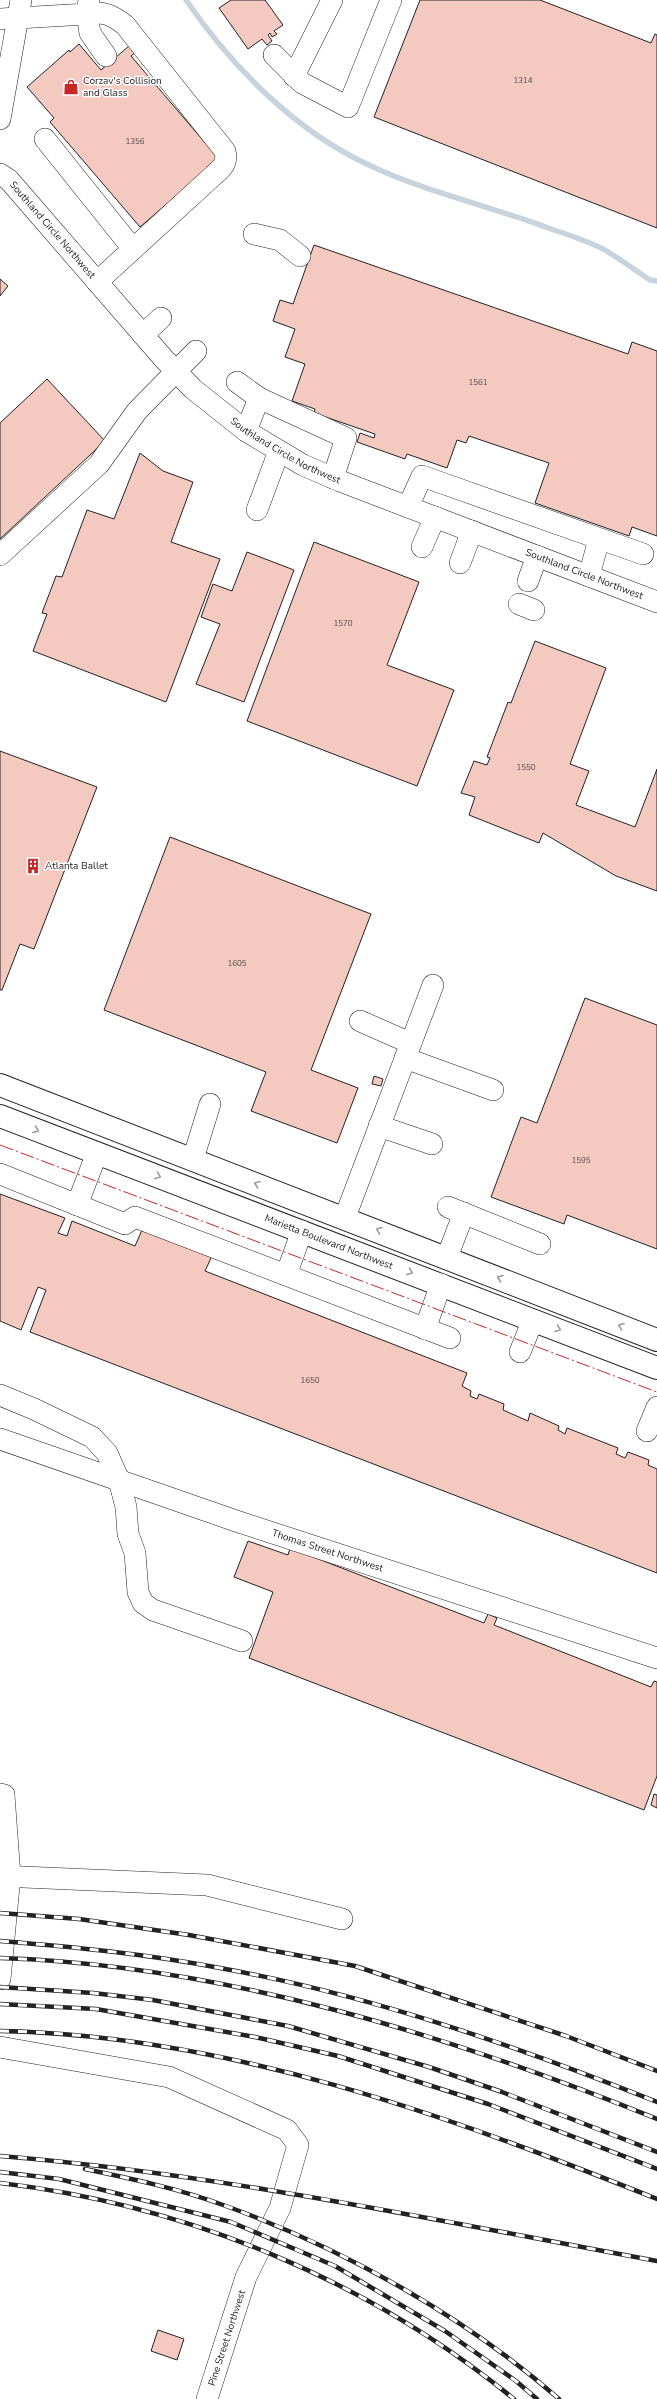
<svg xmlns="http://www.w3.org/2000/svg" width="657" height="2399" font-family="'Nunito Sans',sans-serif">
<rect width="100%" height="100%" fill="#fff"/>
<g fill="none" stroke-linecap="round" stroke-linejoin="round">
<!-- stream -->
<path stroke="#c7d3dd" stroke-width="5.5" d="M186 0C232 67 296 132 371 166 426 192 493 207 551 229 569 235 588 241 605 250 620 259 635 270 650 280L657 281"/>
</g>
<!-- building -->
<g fill="#f3c9c0" stroke="#222">
<polygon points="231,0 265,0 283,25 274,31 277,34 272,37 270,33 268,35 272,41 267,45 262,39 248,49 219,8"/>
<polygon points="420,0 540,0 651,43 655,34 657,35 657,228 374,117"/>
<polygon points="136,40 142,47 131,56 219,159 140,227 50,122 54,118 27,87 69,50 70,52 79,44 101,70"/>
<polygon points="314,245 628,354 632,342 657,351 657,536 632,527 629,536 535,503 549,463 469,436 466,443 457,440 447,468 407,454 405,459 357,442 360,433 374,438 375,434 314,413 315,409 292,401 305,364 285,357 295,329 273,321 280,300 293,304"/>
<polygon points="0,279 8,286 0,296"/>
<polygon points="47,379 105,441 0,539 0,423"/>
<polygon points="140,453 163,471 193,482 171,542 220,559 166,702 33,651 47,614 42,613 56,576 62,577 87,510 114,519"/>
<polygon points="314,542 419,582 387,665 454,690 417,786 247,721"/>
<polygon points="247,552 294,570 244,702 196,684 220,624 201,617 213,584 232,591"/>
<polygon points="535,641 606,668 570,764 589,771 576,805 635,827 657,769 657,891 616,876 543,833 539,843 469,815 475,797 461,793 474,761 487,765 490,758 487,757 508,702 511,703"/>
<polygon points="0,751 97,787 34,949 20,944 2,990 0,990"/>
<polygon points="170,837 371,914 311,1070 358,1088 337,1143 251,1111 266,1072 104,1010"/>
<polygon points="585,998 657,1025 657,1249 567,1215 564,1224 491,1197 521,1117 537,1123"/>
<polygon points="374,1076 383,1079 381,1086 372,1084"/>
<polygon points="0,1194 65,1218 58,1233 67,1236 72,1221 135,1246 142,1230 212,1256 205,1271 467,1373 462,1386 471,1391 470,1396 477,1399 479,1394 504,1404 503,1410 528,1421 530,1413 559,1426 558,1430 565,1434 567,1428 618,1448 616,1454 625,1458 628,1452 649,1460 648,1465 657,1469 657,1573 30,1332 46,1290 38,1287 21,1330 0,1321"/>
<polygon points="248,1541 288,1555 290,1548 484,1623 488,1614 497,1618 494,1625 651,1687 654,1681 657,1682 657,1776 644,1810 249,1658 273,1592 234,1577"/>
<polygon points="654,1794 657,1795 657,1808 651,1805"/>
<polygon points="158,2330 184,2339 177,2360 151,2351"/>
</g>
<g fill="none" stroke-linecap="round" stroke-linejoin="round">
<defs>
<g id="minor">
<polyline points="0,19 87,14 89,0"/>
<polyline points="274,55 302,83 348,107 391,0"/>
<polyline points="294,76 332,0"/>
<polyline points="0,119 21,0"/>
<polyline points="45,139 133,249"/>
<path id="s1" d="M0 174 9 180 164 359 193 389 246 431 303 465 340 481 657 602"/>
<polyline points="254,234 280,240 300,256"/>
<path d="M97 282 214 175C222 168 228 163 225 151L125 25C112 15 104 11 87 14L90 33 106 56"/>
<polyline points="143,335 161,318"/>
<polyline points="237,382 259,398"/>
<polyline points="246,431 259,398 346,438 333,478"/>
<polyline points="408,507 422,476 643,554"/>
<polyline points="257,510 279,451"/>
<polyline points="422,547 435,517"/>
<polyline points="0,555 99,464 137,411 196,351"/>
<polyline points="460,563 472,531"/>
<polyline points="589,576 599,539"/>
<polyline points="528,581 537,556"/>
<polyline points="519,604 534,610"/>
<polyline points="360,1021 410,1043"/>
<polyline points="405,1058 493,1090"/>
<polyline points="379,1126 432,1144"/>
<polyline points="193,1159 210,1104"/>
<polyline points="0,1174 125,1224 135,1217 450,1338"/>
<polyline points="77,1205 97,1153"/>
<polyline points="448,1207 540,1244"/>
<polyline points="345,1217 433,985"/>
<polyline points="447,1257 464,1213"/>
<polyline points="286,1275 302,1231"/>
<polyline points="425,1329 441,1284"/>
<polyline points="520,1352 533,1320"/>
<polyline points="0,1395 34,1409 92,1437 107,1453 119,1480 126,1507 128,1534 135,1553 138,1592 143,1603 153,1610 242,1641"/>
<polyline points="647,1431 657,1407"/>
<path id="s2" d="M0 1439 236 1521 657 1658"/>
<polyline points="0,1794 4,1795 10,1876 0,1979"/>
<polyline points="0,1876 207,1885 342,1919"/>
<polyline points="0,2047 169,2077 287,2130 298,2145 280,2208 246,2277 207,2399"/>
</g>
<g id="major">
<polyline points="0,1085 657,1340"/>
<path id="s3" d="M0 1116 657 1368"/>
</g>
</defs>
<!-- minor casing -->
<use href="#minor" stroke="#222" stroke-width="22"/>
<!-- major casing -->
<use href="#major" stroke="#222" stroke-width="24"/>
<!-- minor -->
<use href="#minor" stroke="#fff" stroke-width="21"/>
<!-- major -->
<use href="#major" stroke="#fff" stroke-width="22"/>
<defs>
<g id="rail">
<polyline points="0,1913 79,1919 189,1935 355,1966 566,2036 657,2071"/>
<path d="M0 1941C74 1947 147 1954 220 1968 370 1995 516 2046 657 2102"/>
<path d="M0 1958C224 1965 451 2036 657 2119"/>
<polyline points="0,1987 93,1993 153,2000 288,2026 429,2067 502,2092 657,2152"/>
<polyline points="0,2004 96,2009 255,2037 338,2056 488,2104 657,2169"/>
<path d="M0 2031C227 2035 449 2116 657 2199"/>
<path d="M0 2156C221 2174 439 2221 657 2261"/>
<path d="M85 2169C133 2179 180 2189 226 2206 344 2249 464 2316 559 2399"/>
<polyline points="0,2172 59,2179 231,2222 335,2266 445,2331 516,2381 537,2399"/>
<path d="M0 2183C187 2205 368 2280 514 2399"/>
</g>
</defs>
<!-- rail casing -->
<use href="#rail" stroke="#222" stroke-width="4.5"/>
<!-- rail -->
<use href="#rail" stroke="#fff" stroke-width="3" stroke-dasharray="9" stroke-linecap="butt"/>
<!-- power -->
<polyline stroke="#c62828" stroke-width="1" stroke-dasharray="14 3 2 3" stroke-linecap="butt" points="0,1145 657,1392"/>
</g>
<!-- one-way arrows -->
<defs><path id="oneway-chevron" d="M-2-3.5L2.5 0L-2 3.5" fill="none" stroke-width="1.6" stroke-linecap="round" stroke-linejoin="round"/></defs>
<g stroke="#9c9c9c">
<use href="#oneway-chevron" transform="translate(36 1130) rotate(21)"/>
<use href="#oneway-chevron" transform="translate(158 1176) rotate(21)"/>
<use href="#oneway-chevron" transform="translate(257 1184) rotate(-159)"/>
<use href="#oneway-chevron" transform="translate(379 1230) rotate(-159)"/>
<use href="#oneway-chevron" transform="translate(410 1272) rotate(21)"/>
<use href="#oneway-chevron" transform="translate(500 1278) rotate(-159)"/>
<use href="#oneway-chevron" transform="translate(621 1326) rotate(-159)"/>
<use href="#oneway-chevron" transform="translate(558 1329) rotate(21)"/>
</g>
<!-- icons -->
<defs>
<symbol id="shop-bare" viewBox="-9 -9 18 18"><path d="M-5-2.5h2.3a2.7 3.5 0 0 1 5.4 0H5L5.5 6h-11ZM-1.5-2.5h3a1.5 2.3 0 0 0-3 0Z" fill="#c62828" stroke="#fff" stroke-width="2.5" paint-order="stroke"/></symbol>
<symbol id="building-bare" viewBox="-9 -9 18 18"><path d="M-4-6H4V6H1V3H-1V6H-4ZM-2.5-4.3h1.7v1.8h-1.7ZM.8-4.3h1.7v1.8H.8ZM-2.5-1h1.7V.8h-1.7ZM.8-1h1.7V.8H.8Z" fill="#c62828" stroke="#fff" stroke-width="2.5" paint-order="stroke"/></symbol>
</defs>
<g fill-rule="evenodd">
<use href="#shop-bare" x="60" y="76" width="22" height="22"/>
<use href="#building-bare" x="22" y="855" width="22" height="22"/>
</g>
<g text-anchor="middle" dominant-baseline="central" stroke-width="3" stroke-linejoin="round" paint-order="stroke">
<!-- number labels -->
<g font-size="8" fill="#564c4a">
<text x="523" y="80">1314</text>
<text x="135" y="141">1356</text>
<text x="478" y="382">1561</text>
<text x="343" y="623">1570</text>
<text x="526" y="767">1550</text>
<text x="237" y="963">1605</text>
<text x="581" y="1160">1595</text>
<text x="310" y="1380">1650</text>
</g>
<!-- poi labels -->
<g font-size="10" fill="#222" stroke="#fff" text-anchor="start">
<text x="83" y="81">Corzav's Collision<tspan x="83" dy="12">and Glass</tspan></text>
<text x="45" y="866">Atlanta Ballet</text>
</g>
<!-- street labels -->
<g font-size="10" fill="#222" stroke="#fff">
<text stroke="none"><textPath href="#s1" startOffset="77">Southland Circle Northwest</textPath></text>
<text stroke="none"><textPath href="#s1" startOffset="401">Southland Circle Northwest</textPath></text>
<text stroke="none"><textPath href="#s1" startOffset="725">Southland Circle Northwest</textPath></text>
<text stroke="none"><textPath href="#s3" startOffset="352">Marietta Boulevard Northwest</textPath></text>
<text stroke="none"><textPath href="#s2" startOffset="346">Thomas Street Northwest</textPath></text>
<text transform="translate(227 2338) rotate(-72)">Pine Street Northwest</text>
</g>
</g>
</svg>
